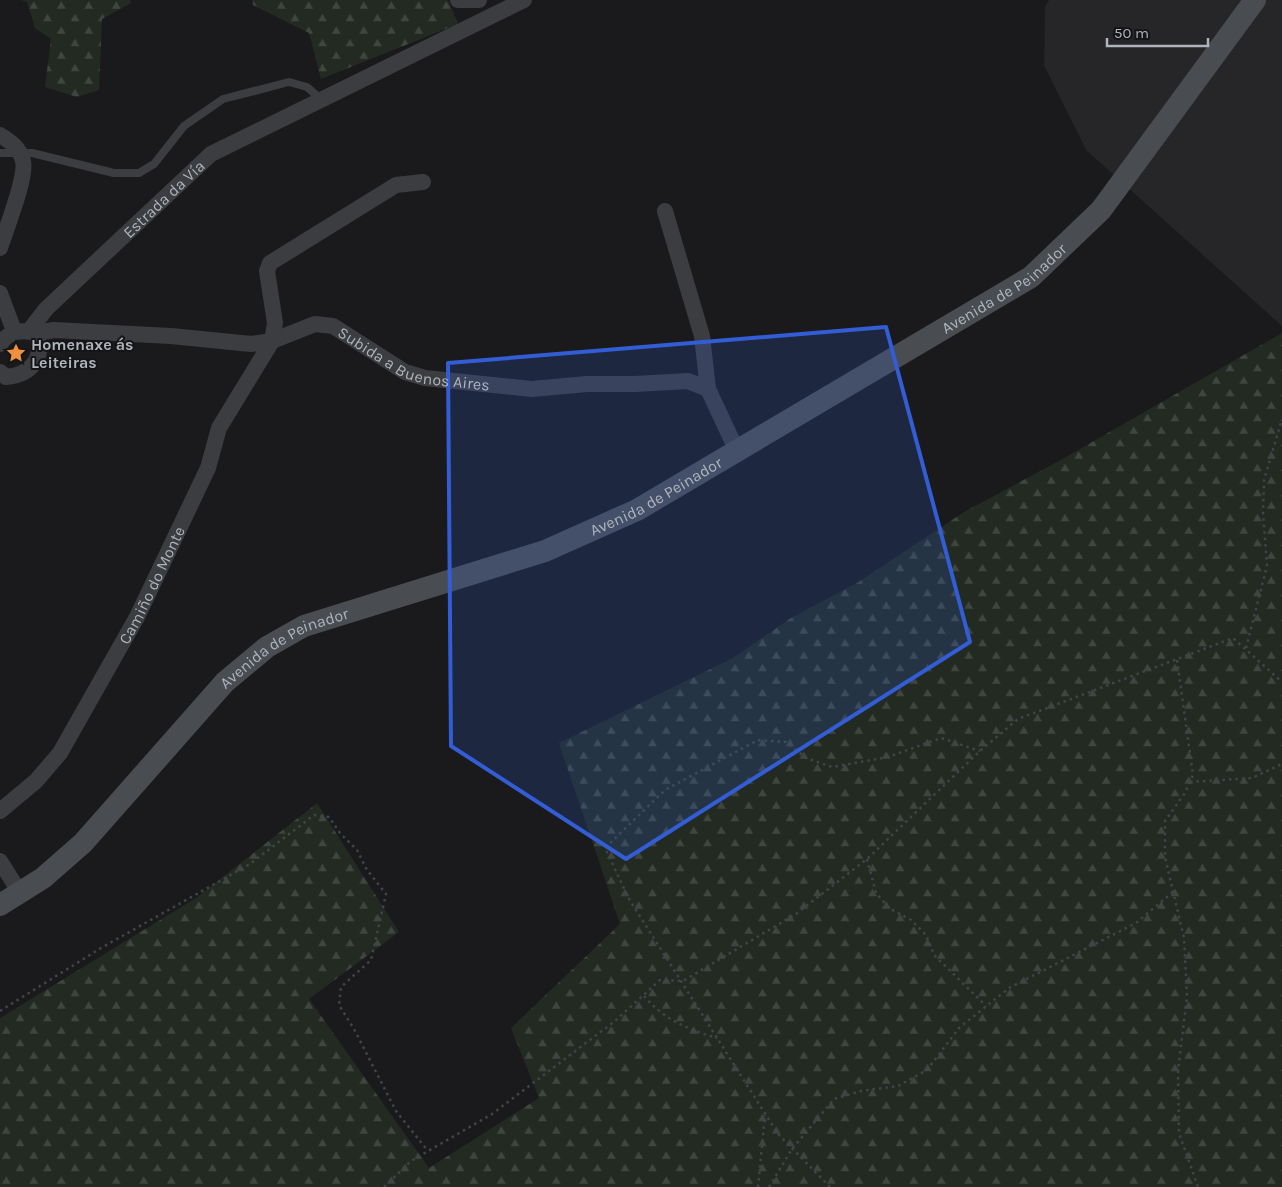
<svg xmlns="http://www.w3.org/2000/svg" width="1282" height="1187" font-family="Karla,sans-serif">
<defs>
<pattern id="forest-firs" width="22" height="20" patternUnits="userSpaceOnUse" patternTransform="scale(1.25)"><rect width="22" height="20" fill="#222a22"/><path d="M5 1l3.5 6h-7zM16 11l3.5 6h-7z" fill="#3f4640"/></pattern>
</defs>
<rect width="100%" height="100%" fill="#1a1a1c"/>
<!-- built -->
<polygon fill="#262629" points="1049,0 1282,0 1282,326 1086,150 1044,65 1045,7"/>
<!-- forest -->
<g fill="url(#forest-firs)">
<polygon points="21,0 130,0 131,3 102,19 99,90 77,97 45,87 51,39 35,28 27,2"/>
<polygon points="252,0 448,0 458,24 321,79 309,33 253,5"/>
<polygon points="1282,333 1282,1187 0,1187 0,1018 196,898 317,803 399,932 309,999 429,1168 539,1098 511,1028 620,924 559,743 733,658 791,618 857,583 964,512 1059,461"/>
</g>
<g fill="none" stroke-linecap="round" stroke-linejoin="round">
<!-- path -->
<g stroke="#414448" stroke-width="2.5" stroke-dasharray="2.5 4" stroke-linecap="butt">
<polyline points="1246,648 1267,566 1263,512 1264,480 1282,419"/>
<polyline points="1177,660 1193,775 1185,793 1165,821 1165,857 1184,938 1187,997 1178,1070 1179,1133 1198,1187"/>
<polyline points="1190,782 1252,778 1282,764"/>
<polyline points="867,859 876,893 889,908 911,920 926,935 934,955 986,1006"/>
<path d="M644 996C663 1019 689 1030 717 1038"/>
<polyline points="0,1011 101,948 250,864 314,815 329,817 340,833 357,850 367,870 386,894 371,960 341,987 339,1005 354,1029 396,1111 428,1151"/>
<polyline points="384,1187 411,1161 492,1114 615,1021 660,980 683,981 796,914 867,859 980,751 1018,719 1233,638 1282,682"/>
<polyline points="758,1187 765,1115"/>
<polyline points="769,1187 792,1149 834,1099 861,1091 898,1086 927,1070 959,1028 1009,988 1136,923 1173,892"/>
<polyline points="830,1187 778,1134 629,899 605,848 665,790 758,740 786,742 806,758 832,767 888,757 941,738 980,751"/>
</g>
<!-- lane -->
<polyline stroke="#3b3d41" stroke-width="8" points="0,153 32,153 114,173 139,173 154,164 184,126 223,99 289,82 307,87 322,100"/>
<!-- street -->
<g stroke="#3b3d41" stroke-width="16">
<polyline points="458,0 479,0"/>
<path d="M0 135C10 141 20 148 23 161 27 177 6 229 0 248"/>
<polyline points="665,211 702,336 708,389"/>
<polyline points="0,293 14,331"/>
<path id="s1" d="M29 331 46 309 211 154 524 0"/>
<path id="s2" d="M36 333 54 330 171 336 251 344 272 341 315 324 333 326 405 372 425 378 532 389 587 384H635L688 381 708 389 737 451"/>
<path d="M0 344C10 331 20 329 36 333 46 357 31 375 6 377L0 372"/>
<path id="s3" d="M0 811 36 781 60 753 137 617 208 468 219 428 272 341 275 323 267 271 270 263 396 185 423 182"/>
<polyline points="0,861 20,893"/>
</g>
<!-- secondary -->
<path stroke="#494c51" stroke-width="22" id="s4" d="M0 905 43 878 83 843 225 682 267 647 304 626 545 551 637 510 1031 277 1101 210 1255 0"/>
</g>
<!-- marked area -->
<path fill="#335dd4" fill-opacity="0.2" stroke="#335dd4" stroke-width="4" stroke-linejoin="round" d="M886 327 970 642 626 859 451 746 448 363Z"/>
<!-- icons -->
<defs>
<symbol id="sight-bare" viewBox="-9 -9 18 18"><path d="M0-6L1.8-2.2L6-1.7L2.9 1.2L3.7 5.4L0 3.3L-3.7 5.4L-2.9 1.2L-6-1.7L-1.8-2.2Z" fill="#f0913e" stroke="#151517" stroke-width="2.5" paint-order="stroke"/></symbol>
</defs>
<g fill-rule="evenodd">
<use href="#sight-bare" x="2" y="339" width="28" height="28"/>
</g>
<g text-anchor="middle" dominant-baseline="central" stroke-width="4" stroke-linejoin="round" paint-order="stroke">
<!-- street labels -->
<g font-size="16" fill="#adb4bb" stroke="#151517">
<text stroke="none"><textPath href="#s1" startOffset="189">Estrada da Vía</textPath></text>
<text stroke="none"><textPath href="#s4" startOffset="1198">Avenida de Peinador</textPath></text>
<text stroke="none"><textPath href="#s2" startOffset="391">Subida a Buenos Aires</textPath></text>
<text stroke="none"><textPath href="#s4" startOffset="792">Avenida de Peinador</textPath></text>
<text stroke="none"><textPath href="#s3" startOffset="275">Camiño do Monte</textPath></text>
<text stroke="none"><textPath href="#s4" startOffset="388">Avenida de Peinador</textPath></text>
</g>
<!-- poi labels -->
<g font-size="16" font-weight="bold" fill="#adb4bb" stroke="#151517" text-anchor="start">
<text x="31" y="344">Homenaxe ás<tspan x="31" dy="18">Leiteiras</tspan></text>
</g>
</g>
<!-- scale -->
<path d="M1107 38v8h101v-8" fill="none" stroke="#adb4bb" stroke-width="2.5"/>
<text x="1114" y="38" font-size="15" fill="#adb4bb" stroke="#151517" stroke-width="4" paint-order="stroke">50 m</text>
</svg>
